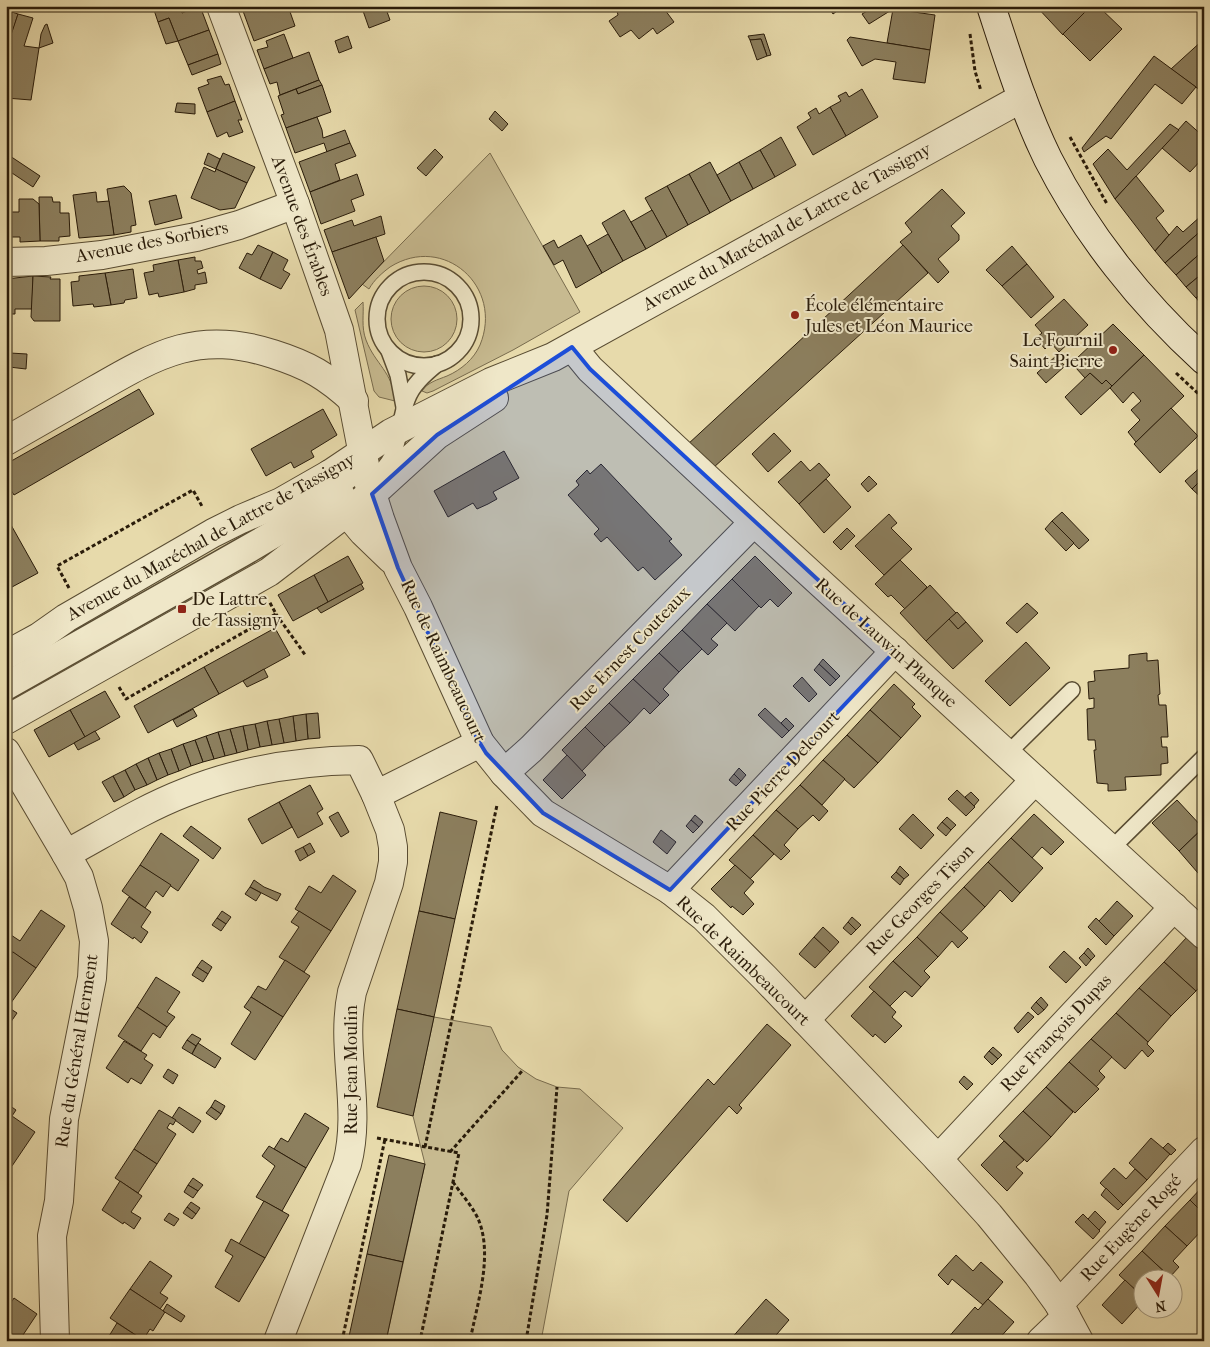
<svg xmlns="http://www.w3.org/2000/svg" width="1210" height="1347" font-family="'IM FELL French Canon',serif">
<rect width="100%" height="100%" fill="#e7daab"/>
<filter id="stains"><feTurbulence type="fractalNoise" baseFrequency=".004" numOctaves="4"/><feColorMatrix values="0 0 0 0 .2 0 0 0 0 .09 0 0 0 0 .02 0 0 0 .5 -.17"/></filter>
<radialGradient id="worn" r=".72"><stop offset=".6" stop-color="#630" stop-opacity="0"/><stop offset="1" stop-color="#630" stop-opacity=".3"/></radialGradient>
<!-- green -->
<g fill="#c7ba90" stroke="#786b4d">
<path d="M490 153 580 312 513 350 433 391 427 393 422 391C428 382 437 380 447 376 461 370 474 359 480 345 504 287 444 233 390 267 382 273 374 280 369 289L362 284Z"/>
<circle cx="424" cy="319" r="33"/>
<path d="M363 302C364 314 361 327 366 340 375 364 393 372 395 401L379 397 374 391 355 310Z"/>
<polygon points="91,653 96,662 6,714 6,701"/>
<polygon points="434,1017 491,1027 502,1050 518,1067 536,1079 557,1087 580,1089 623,1128 569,1191 541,1341 386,1341 425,1164 413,1116"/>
</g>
<!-- building -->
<g fill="#8c7f5e" stroke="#2a1c0a">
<polygon points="165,6 180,6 182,13 200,6 209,30 178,41 169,18 158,22 154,10"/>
<polygon points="241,6 257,6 243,11"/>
<polygon points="257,6 288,6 295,26 254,41 243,11"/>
<polygon points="377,6 385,6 390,20 369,28 362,8"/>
<polygon points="623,6 662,6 674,22 657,34 653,28 639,39 631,30 620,37 609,21 618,15 617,11"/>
<polygon points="828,6 844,6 833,14"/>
<polygon points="876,6 891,6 893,9 869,24 862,14"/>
<polygon points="1036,6 1091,6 1063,35"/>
<polygon points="1091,6 1098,6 1122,29 1090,61 1063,34"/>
<polygon points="893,9 935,15 930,50 887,43"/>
<polygon points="6,10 18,14 11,37 6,36"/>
<polygon points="18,14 33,18 24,46 39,48 31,100 6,98 6,50"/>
<polygon points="169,18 178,41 166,44 158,22"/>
<polygon points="47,24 53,43 39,48 41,34 45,25"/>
<polygon points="209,30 218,54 188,65 178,41"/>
<polygon points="284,34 293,58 264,69 257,50 268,47 266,41"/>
<polygon points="764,34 771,55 767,56 761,39 750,40 748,36"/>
<polygon points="348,36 352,48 339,53 335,41"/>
<polygon points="850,37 930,50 925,83 893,79 896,62 875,59 862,66 847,40"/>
<polygon points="761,39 767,56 757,60 750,40"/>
<polygon points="1204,39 1204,93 1171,69"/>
<polygon points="309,52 319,80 280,95 277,82 270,84 264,69"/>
<polygon points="218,54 221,64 192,75 188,65"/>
<polygon points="1154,56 1196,87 1182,104 1155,84 1111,139 1106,136 1084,152 1082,148"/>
<polygon points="221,76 225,85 229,84 235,101 207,112 198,88 209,84 207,80"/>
<polygon points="319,80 322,85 298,94 296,89"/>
<polygon points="322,85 331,112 286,128 281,115 284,114 278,96 296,89 298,94"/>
<polygon points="862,89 878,117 846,136 830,107 841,101 838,96 846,92 849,97"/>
<polygon points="235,101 242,120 238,120 243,132 229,137 227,132 217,137 207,112"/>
<polygon points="177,103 195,104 195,114 175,112"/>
<polygon points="830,107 846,136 813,155 797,127 811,118 808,113 816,108 819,114"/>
<polygon points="495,111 508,124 502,131 489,119"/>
<polygon points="317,117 322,130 323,138 345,130 350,143 327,152 324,143 295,153 286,128"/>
<polygon points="1186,121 1204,137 1204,157 1190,172 1162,148"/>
<polygon points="1170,124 1179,130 1115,199 1093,164 1108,149 1127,170"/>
<polygon points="781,137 796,165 775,177 760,150"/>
<polygon points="350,143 356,156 335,164 340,180 310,192 299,162"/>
<polygon points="435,149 443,157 426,176 417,168"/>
<polygon points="760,150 775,177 753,189 739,162"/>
<polygon points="208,153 220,159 216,169 204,164"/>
<polygon points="223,153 255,167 247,183 216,169"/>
<polygon points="7,154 40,176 33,187 6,169"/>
<polygon points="710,162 731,201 710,213 689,174"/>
<polygon points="739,162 753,189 731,201 717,175"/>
<polygon points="204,167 215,172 216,169 247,183 235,208 220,210 191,198"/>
<polygon points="357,174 364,195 351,200 355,211 321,224 310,192"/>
<polygon points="689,174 710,213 688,225 667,186"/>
<polygon points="1136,176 1164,211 1156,218 1169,235 1155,251 1115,199"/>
<polygon points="124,186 131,193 136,225 131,226 131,232 114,235 107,189"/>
<polygon points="667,186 688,225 667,237 645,198"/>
<polygon points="942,189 965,213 951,226 959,235 959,240 938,259 949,272 938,283 900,242 912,232 905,223"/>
<polygon points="96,192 97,202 109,201 114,235 79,238 73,195"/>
<polygon points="176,195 182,218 155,225 149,201"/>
<polygon points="39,197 52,197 53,202 60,202 60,213 69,213 70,236 59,237 59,241 40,241"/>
<polygon points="19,199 33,199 39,204 40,241 20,242 20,237 11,237 9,212 19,212"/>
<polygon points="624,210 646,249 623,261 602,223"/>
<polygon points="652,210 667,237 646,249 631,222"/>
<polygon points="381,216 385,234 332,252 324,230 352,220 354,226"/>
<polygon points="1201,216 1204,219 1204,228 1165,263 1155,251 1177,226 1183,232"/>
<polygon points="1204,228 1204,250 1176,275 1165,263"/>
<polygon points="608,234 623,261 602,273 587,246"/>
<polygon points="581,235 602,273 576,288 563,260 554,265 543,246 554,240 558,248"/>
<polygon points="376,237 384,261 349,299 332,252"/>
<polygon points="258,245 273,252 260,279 239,268 247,253 252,255"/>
<polygon points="903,245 928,273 713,468 687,445"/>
<polygon points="1012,246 1027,264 1002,286 986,270"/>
<polygon points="1204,250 1204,272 1186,287 1176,275"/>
<polygon points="273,252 288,260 283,270 290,274 281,289 260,279"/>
<polygon points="195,257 195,261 201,261 203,268 197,270 198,274 205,272 207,283 195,285 195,289 184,292 178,260"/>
<polygon points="178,260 184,292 159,297 158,293 149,295 144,273 154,271 153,265"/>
<polygon points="1027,264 1054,297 1031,318 1002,286"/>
<polygon points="133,269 137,298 125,300 124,303 111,305 105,273"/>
<polygon points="1204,272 1204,292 1196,298 1186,287"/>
<polygon points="105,273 111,305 94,307 93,304 73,306 71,282 79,281 79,276"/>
<polygon points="33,276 32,309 15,309 15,314 6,314 6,279"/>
<polygon points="33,276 51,277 50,279 60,279 60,321 34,321 31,317"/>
<polygon points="1204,292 1204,307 1196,298"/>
<polygon points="1064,299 1088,325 1059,352 1051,343 1045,349 1036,338 1042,333 1035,325"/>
<polygon points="1113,324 1144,355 1112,386 1106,380 1102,384 1090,373 1085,378 1076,368 1080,363 1076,359"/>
<polygon points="10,353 27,354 26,369 9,367"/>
<polygon points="1144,355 1184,396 1136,442 1128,432 1140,420 1131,410 1141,401 1133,392 1123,403 1110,388"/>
<polygon points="1056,356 1065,366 1046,383 1037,373"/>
<polygon points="1090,373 1102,384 1106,380 1112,386 1081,415 1065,397"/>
<polygon points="139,389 154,414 14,495 6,482 6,464"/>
<polygon points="1171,408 1198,436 1160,473 1134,444"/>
<polygon points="323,409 337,435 311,451 314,457 294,468 291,462 266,476 251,449"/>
<polygon points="774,433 791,451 768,472 752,454"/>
<polygon points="504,451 519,478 493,492 497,499 488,504 477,509 473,503 448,517 434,491"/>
<polygon points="801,461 810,471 819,463 830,475 799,504 778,482"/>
<polygon points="601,464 672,539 669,541 682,555 655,580 643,567 638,571 607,537 601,542 594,534 599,529 568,495 579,485 576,481 587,470 590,474"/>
<polygon points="1204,464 1204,477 1192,489 1185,481"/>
<polygon points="869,476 877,484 868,492 861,484"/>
<polygon points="1204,477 1204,500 1192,489"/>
<polygon points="826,479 851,507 824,533 799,504"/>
<polygon points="1062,512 1089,540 1079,549 1052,521"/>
<polygon points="889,514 897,523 891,528 912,549 884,575 855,546"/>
<polygon points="6,516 38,573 12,587 6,577"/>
<polygon points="1052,521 1074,543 1066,551 1045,529"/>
<polygon points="847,528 855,536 841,550 833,542"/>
<polygon points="348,556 363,583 328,602 314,575"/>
<polygon points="755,556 792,593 778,607 770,599 761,608 732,579"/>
<polygon points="900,560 927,587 905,609 891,595 888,597 875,584"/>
<polygon points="314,575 328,602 293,621 278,595"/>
<polygon points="732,579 759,606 735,631 707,604"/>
<polygon points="361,584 364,589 321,613 317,608"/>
<polygon points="930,585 956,613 926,641 900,613"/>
<polygon points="1027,603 1038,613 1017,633 1006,623"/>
<polygon points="707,604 727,623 711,639 718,645 708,655 682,630"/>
<polygon points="957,612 966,622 958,629 949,619"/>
<polygon points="949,619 958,629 966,622 983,641 953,669 926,641"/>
<polygon points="275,628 290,655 219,694 204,667"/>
<polygon points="682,630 702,649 679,672 659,653"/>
<polygon points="1026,642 1050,668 1010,706 985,681"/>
<polygon points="659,653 679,672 663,689 669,695 660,704 633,679"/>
<polygon points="1147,653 1147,661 1158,660 1160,694 1158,695 1159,705 1166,705 1168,737 1161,737 1162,747 1167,747 1168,763 1161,764 1161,775 1125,777 1126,790 1108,791 1108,784 1097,783 1094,750 1096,750 1095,740 1088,740 1087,709 1094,708 1094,698 1089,699 1088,682 1095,681 1094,671 1129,668 1129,655"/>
<polygon points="823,659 840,676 836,680 819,664"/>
<polygon points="819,664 836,680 830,686 814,670"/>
<polygon points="204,667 219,694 148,733 134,706"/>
<polygon points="264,669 268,677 247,687 243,681"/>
<polygon points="802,677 817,694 809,702 793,686"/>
<polygon points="633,679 660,704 650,714 644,708 630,723 609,703"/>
<polygon points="894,684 915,704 912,707 921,716 901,738 870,710"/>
<polygon points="105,691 120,717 85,737 70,710"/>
<polygon points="609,703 630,723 605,747 585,727"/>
<polygon points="765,708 789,731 782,738 758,715"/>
<polygon points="193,709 197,716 177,727 173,720"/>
<polygon points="70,710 85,737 49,757 34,730"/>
<polygon points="870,710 901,738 878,763 847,735"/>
<polygon points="318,713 320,738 308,739 306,714"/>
<polygon points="306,714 308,739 296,741 293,716"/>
<polygon points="293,716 296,741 284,743 279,719"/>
<polygon points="786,718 794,726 789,731 781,723"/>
<polygon points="279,719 284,743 272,745 267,721"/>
<polygon points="267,721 272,745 260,747 255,724"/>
<polygon points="255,724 260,747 248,750 243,726"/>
<polygon points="243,726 248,750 237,753 230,729"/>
<polygon points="585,727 605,747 582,771 562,750"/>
<polygon points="230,729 237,753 225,756 218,732"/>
<polygon points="95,731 100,739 78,750 74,743"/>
<polygon points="218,732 225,756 214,759 206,736"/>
<polygon points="847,735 878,763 854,788 823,760"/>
<polygon points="206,736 214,759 203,762 195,740"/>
<polygon points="195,740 203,762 191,766 183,744"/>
<polygon points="183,744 191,766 179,771 171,749"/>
<polygon points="171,749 179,771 168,775 159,753"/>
<polygon points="159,753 168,775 157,780 148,758"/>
<polygon points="567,755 586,775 562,799 543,780"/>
<polygon points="148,758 157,780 147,785 136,764"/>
<polygon points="823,760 845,779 822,805 800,785"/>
<polygon points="136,764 147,785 135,790 125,770"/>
<polygon points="739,768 746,775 741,781 734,774"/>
<polygon points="125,770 135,790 124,797 113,776"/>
<polygon points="734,774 741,781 736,786 729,780"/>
<polygon points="113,776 124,797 114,802 102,782"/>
<polygon points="310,785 323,809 317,813 323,824 298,838 279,802"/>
<polygon points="800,785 828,811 819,821 813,815 798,829 776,810"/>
<polygon points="957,790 975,807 966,816 948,799"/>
<polygon points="971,792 979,800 974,806 965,797"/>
<polygon points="1177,800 1203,828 1179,851 1152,823"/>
<polygon points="279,802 292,827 262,844 248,819"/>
<polygon points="776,810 798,829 784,845 790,851 781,860 753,835"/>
<polygon points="338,812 349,832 341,837 329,817"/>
<polygon points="440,812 477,821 455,919 419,911"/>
<polygon points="913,814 934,835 921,849 899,829"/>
<polygon points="1034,814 1064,842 1051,855 1042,847 1032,858 1011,838"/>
<polygon points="695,815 703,822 699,827 691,820"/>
<polygon points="947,817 956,825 951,830 942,822"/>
<polygon points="691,820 699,827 693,833 686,826"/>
<polygon points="942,822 951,830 946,836 937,828"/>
<polygon points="191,826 221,848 213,859 183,836"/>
<polygon points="1203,828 1204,829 1204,880 1179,851"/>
<polygon points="661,830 676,842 667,854 653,842"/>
<polygon points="161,833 199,860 178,891 140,865"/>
<polygon points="753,835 774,854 750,879 729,860"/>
<polygon points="1011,838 1043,868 1020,893 988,862"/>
<polygon points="310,843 315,852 308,856 303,847"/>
<polygon points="303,847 308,856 300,861 295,851"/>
<polygon points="988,862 1020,893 1012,902 1000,890 985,907 964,887"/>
<polygon points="140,865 171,885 163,897 156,891 145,908 122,891"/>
<polygon points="735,865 754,882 744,893 754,904 743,915 732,906 731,908 711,889"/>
<polygon points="900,866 909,875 904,879 896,872"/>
<polygon points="896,872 904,879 900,885 891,877"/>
<polygon points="333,875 356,891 331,931 295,909 309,886 321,893"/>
<polygon points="254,880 264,887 281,894 277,901 250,887"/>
<polygon points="250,887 261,893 256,901 245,894"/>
<polygon points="964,887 985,907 961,932 940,912"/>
<polygon points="129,897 151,912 141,927 148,932 141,943 134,937 133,939 111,924"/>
<polygon points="1117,901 1133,916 1114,936 1099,921"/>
<polygon points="41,910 65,926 36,968 6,948 6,941 11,935 20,941"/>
<polygon points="222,911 231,917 226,924 217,918"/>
<polygon points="299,911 331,931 304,972 279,957 299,927 291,922"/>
<polygon points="419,911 455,919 434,1017 397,1009"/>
<polygon points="940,912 968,938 958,948 952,941 938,957 917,937"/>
<polygon points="852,917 861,925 856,930 848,922"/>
<polygon points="217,918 226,924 221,931 212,925"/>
<polygon points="1096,918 1114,936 1106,945 1088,927"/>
<polygon points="848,922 856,930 851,935 843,928"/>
<polygon points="823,927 839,942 830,952 814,937"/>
<polygon points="814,937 830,952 815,968 799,954"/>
<polygon points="917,937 938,957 924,971 930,977 921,987 893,961"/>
<polygon points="1187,937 1204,952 1204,982 1196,991 1164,962"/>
<polygon points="6,948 13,952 6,961"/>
<polygon points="1088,948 1095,956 1091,960 1084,953"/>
<polygon points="1064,951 1081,967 1066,983 1049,967"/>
<polygon points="13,952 36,968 8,1007 6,1006 6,961"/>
<polygon points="1084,953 1091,960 1086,966 1079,958"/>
<polygon points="202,960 212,967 208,974 197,967"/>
<polygon points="285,960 310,976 283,1017 251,997 258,986 266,990"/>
<polygon points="893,961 921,987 912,997 905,991 890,1006 869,987"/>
<polygon points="1164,962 1196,991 1171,1016 1139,988"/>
<polygon points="197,967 208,974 203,982 192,975"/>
<polygon points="156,977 180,992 167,1012 175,1017 167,1027 137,1007"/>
<polygon points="1139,988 1171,1016 1148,1042 1116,1013"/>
<polygon points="874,991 896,1012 892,1017 902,1026 885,1043 875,1034 873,1037 851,1016"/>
<polygon points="251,997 283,1017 255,1060 231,1044 251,1012 244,1007"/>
<polygon points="1041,997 1048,1005 1044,1010 1036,1002"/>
<polygon points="1036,1002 1044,1010 1038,1015 1031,1008"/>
<polygon points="6,1006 17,1013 6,1029"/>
<polygon points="137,1007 167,1027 160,1038 153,1033 141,1051 118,1036"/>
<polygon points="397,1009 434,1017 413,1116 377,1107"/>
<polygon points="1028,1012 1034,1017 1018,1033 1014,1028"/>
<polygon points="1116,1013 1148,1042 1147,1044 1154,1051 1148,1057 1142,1050 1125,1069 1091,1039"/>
<polygon points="767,1024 791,1045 739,1105 742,1108 737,1114 729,1106 627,1222 603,1200 708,1079 714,1085"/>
<polygon points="192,1034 201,1039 196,1046 187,1040"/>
<polygon points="1091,1039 1112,1057 1099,1071 1105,1077 1096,1087 1069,1062"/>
<polygon points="187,1040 196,1046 192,1054 182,1048"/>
<polygon points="124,1041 147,1055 144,1059 153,1065 141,1084 131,1078 128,1083 106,1068"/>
<polygon points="198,1043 221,1058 215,1068 192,1054"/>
<polygon points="993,1047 1002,1055 998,1059 989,1051"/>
<polygon points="989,1051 998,1059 992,1065 984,1057"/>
<polygon points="1069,1062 1099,1089 1075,1113 1046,1087"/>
<polygon points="168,1069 178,1075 173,1084 163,1077"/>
<polygon points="964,1076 973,1084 967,1090 959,1082"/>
<polygon points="1046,1087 1073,1112 1051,1137 1023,1111"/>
<polygon points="215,1100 225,1106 221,1114 211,1107"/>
<polygon points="6,1103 16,1110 12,1116 35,1132 12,1166 6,1162"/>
<polygon points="179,1107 201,1121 193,1133 172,1118"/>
<polygon points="211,1107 221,1114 216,1120 206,1113"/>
<polygon points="159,1110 176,1120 173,1125 170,1123 167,1128 176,1134 157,1164 134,1149"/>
<polygon points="1023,1111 1051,1137 1027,1162 999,1136"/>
<polygon points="305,1113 329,1128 306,1168 274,1149 281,1138 288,1142"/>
<polygon points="1151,1138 1170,1154 1147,1180 1129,1163"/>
<polygon points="1004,1141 1024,1160 1016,1167 1023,1173 1007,1191 981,1165"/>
<polygon points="1168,1143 1176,1150 1171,1155 1163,1148"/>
<polygon points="269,1146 306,1168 282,1211 256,1197 275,1166 262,1156"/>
<polygon points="134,1149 157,1164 138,1193 115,1178"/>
<polygon points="389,1155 425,1164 403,1262 367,1254"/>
<polygon points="1114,1168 1126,1179 1135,1169 1147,1180 1123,1205 1100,1183"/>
<polygon points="193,1178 203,1185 198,1191 188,1185"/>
<polygon points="120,1181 142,1196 131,1212 141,1218 134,1229 124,1222 123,1224 102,1210"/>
<polygon points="188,1185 198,1191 193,1198 184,1192"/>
<polygon points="1204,1185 1204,1214 1190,1200"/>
<polygon points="1106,1188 1123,1205 1118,1210 1101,1195"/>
<polygon points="1190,1200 1204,1214 1204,1228 1187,1246 1165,1226"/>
<polygon points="264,1201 289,1215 265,1258 239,1244"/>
<polygon points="191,1202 200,1208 196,1214 187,1207"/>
<polygon points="187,1207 196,1214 192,1219 183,1213"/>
<polygon points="1095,1211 1106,1222 1099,1230 1088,1219"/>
<polygon points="169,1213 179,1219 174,1226 164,1220"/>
<polygon points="1083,1214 1100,1231 1093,1239 1075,1222"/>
<polygon points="1165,1226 1187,1246 1173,1261 1179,1267 1170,1277 1142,1251"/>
<polygon points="231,1239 265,1258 239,1302 215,1287 233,1256 225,1251"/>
<polygon points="1142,1251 1170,1277 1168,1280 1142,1280 1142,1293 1141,1295 1119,1275"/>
<polygon points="367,1254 403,1262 386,1341 348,1341"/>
<polygon points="956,1255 973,1271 981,1262 1003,1282 983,1305 952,1279 948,1285 938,1275"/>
<polygon points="150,1261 172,1276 160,1293 168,1298 160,1309 130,1289"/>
<polygon points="1125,1280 1142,1296 1142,1302 1122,1324 1102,1305"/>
<polygon points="130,1289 165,1312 153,1331 150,1329 143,1340 110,1318"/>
<polygon points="14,1298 37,1314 19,1341 15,1341 6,1335 6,1310"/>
<polygon points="766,1299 789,1320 771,1341 729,1341"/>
<polygon points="988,1299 1014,1322 997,1341 945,1341 975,1307 978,1310"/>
<polygon points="167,1304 185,1316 181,1322 163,1311"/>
<polygon points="117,1323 134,1334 144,1341 106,1341"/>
</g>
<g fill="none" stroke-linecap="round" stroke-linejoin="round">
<defs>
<g id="lane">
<circle cx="424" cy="319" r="47"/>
<polyline points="389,351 398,375 404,407"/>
<path d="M380 472C402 452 397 425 407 400 412 385 425 374 437 364"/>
<polyline points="6,679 327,497 370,466"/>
<polyline points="6,693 245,558 346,498"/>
<polyline points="1008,753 1072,690"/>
<polyline points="1111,849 1204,757"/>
</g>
<g id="street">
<polyline points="221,6 295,204 339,330 368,481 380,519 398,568 418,607 480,743 504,773 543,813 670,890 704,917 765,978 938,1159 989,1215 1038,1275 1059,1304 1079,1341"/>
<polyline points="6,262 46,261 102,255 196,237 239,225 295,204"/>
<polyline points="572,347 590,369 754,522 1204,935"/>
<path d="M6 441C36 424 65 407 95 390 159 353 199 330 273 354 308 365 327 376 354 401"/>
<polyline points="330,474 353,520 363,532 391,559"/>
<polyline points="6,655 39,637 66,618 213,533 241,519 281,502 330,474 391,433 491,382 553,357 1022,98"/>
<polyline points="6,720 269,572 381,486 437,435 494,398"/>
<polyline points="6,752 66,854 79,877 88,908 94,941 92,978 64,1119 59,1201 52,1236 55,1341"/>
<polyline points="504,773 531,749 754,522"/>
<path d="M66 854C105 833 143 809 184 793 240 770 299 761 359 760L376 795 480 743"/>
<polyline points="670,890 895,651"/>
<polyline points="805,1020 1035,780"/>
<polyline points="938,1159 1174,907"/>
<polyline points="1059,1304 1204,1151"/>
<path d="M278 1341 347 1164C362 1107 340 1049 352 992L389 883 393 862V847L390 830 376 795"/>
<polyline points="1041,1341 1066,1317"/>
</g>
<path id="secondary" d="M991 6C1008 58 1024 110 1048 159 1086 234 1142 304 1204 360"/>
</defs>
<!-- lane casing -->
<use href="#lane" stroke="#594c32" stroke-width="18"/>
<!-- street casing -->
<use href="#street" stroke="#594c32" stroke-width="30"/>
<!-- secondary casing -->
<use href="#secondary" stroke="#2a1c0a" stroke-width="30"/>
<!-- path -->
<g stroke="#2a1c0a" stroke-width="3" stroke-dasharray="4 2.5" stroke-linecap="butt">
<polyline points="970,34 975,71 981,91"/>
<polyline points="1070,137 1107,204"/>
<polyline points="1176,373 1204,399"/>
<polyline points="69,588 57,566 193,490 203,508"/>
<polyline points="276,614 306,656"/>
<polyline points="119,687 126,699 276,614 269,601"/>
<polyline points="377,1138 459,1153 420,1341"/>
<polyline points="425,1147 497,805"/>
<polyline points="450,1152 523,1070"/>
<path d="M453 1182C461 1194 474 1208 479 1221 493 1257 477 1304 470 1341"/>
<polyline points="342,1341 385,1139"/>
<polyline points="526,1341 547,1215 557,1087"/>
</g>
<!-- lane -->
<use href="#lane" stroke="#efe7c8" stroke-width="15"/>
<!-- street -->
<use href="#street" stroke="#efe7c8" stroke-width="28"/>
<!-- secondary -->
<use href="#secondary" stroke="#efe7c8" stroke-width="28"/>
</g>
<!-- marked area -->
<path fill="#1d4ed8" fill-opacity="0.2" stroke="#1d4ed8" stroke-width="4" stroke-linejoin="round" d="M572 347 590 369 895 651 670 890 543 813 486 753 475 735 398 568 372 494 437 435Z"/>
<!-- markers -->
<g fill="#8f2418" stroke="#efe7c8" stroke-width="2">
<circle cx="795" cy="315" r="5"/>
<circle cx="1113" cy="350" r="5"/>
<rect x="177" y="604" width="10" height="10" rx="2.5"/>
</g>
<g text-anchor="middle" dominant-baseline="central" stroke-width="4" stroke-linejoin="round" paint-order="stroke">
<!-- street labels -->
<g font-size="18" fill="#2a1c0a" stroke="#efe7c8">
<text transform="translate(302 226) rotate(70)">Avenue des Érables</text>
<text transform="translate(787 227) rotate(-29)">Avenue du Maréchal de Lattre de Tassigny</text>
<text transform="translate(152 242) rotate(-11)">Avenue des Sorbiers</text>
<text transform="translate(211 537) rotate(-29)">Avenue du Maréchal de Lattre de Tassigny</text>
<text transform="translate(886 643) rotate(42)">Rue de Lauwin-Planque</text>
<text transform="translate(630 649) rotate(-46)">Rue Ernest Couteaux</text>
<text transform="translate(443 661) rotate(65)">Rue de Raimbeaucourt</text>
<text transform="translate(783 771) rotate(-47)">Rue Pierre Delcourt</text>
<text transform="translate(920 900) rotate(-46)">Rue Georges Tison</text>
<text transform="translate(743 961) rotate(44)">Rue de Raimbeaucourt</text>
<text transform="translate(1056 1033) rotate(-47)">Rue François Dupas</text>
<text transform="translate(77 1051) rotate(-81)">Rue du Général Herment</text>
<text transform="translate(351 1070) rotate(-90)">Rue Jean Moulin</text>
<text transform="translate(1131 1228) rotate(-47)">Rue Eugène Rogé</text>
</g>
<!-- poi labels -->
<g font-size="18" fill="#2a1c0a" stroke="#efe7c8" text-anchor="start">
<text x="805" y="305">École élémentaire<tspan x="805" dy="21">Jules et Léon Maurice</tspan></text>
<text x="1103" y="340" text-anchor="end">Le Fournil<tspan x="1103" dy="21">Saint-Pierre</tspan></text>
<text x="192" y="599">De Lattre<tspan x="192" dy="21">de Tassigny</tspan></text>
</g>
</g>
<!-- margin -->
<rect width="1210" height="1347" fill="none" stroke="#e7daab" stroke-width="25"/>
<rect x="8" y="8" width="1195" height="1332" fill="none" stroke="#2a1c0a" stroke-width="2.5"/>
<rect x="12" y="12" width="1185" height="1322" fill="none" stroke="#2a1c0a"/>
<!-- north arrow -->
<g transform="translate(1158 1294) rotate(169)"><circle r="24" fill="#efe7c8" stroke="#a0967c"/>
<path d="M0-4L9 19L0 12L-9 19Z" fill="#8f2418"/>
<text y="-8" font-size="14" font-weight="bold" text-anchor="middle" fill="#2a1c0a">N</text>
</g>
<rect width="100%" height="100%" filter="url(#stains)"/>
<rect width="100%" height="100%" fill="url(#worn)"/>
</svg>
